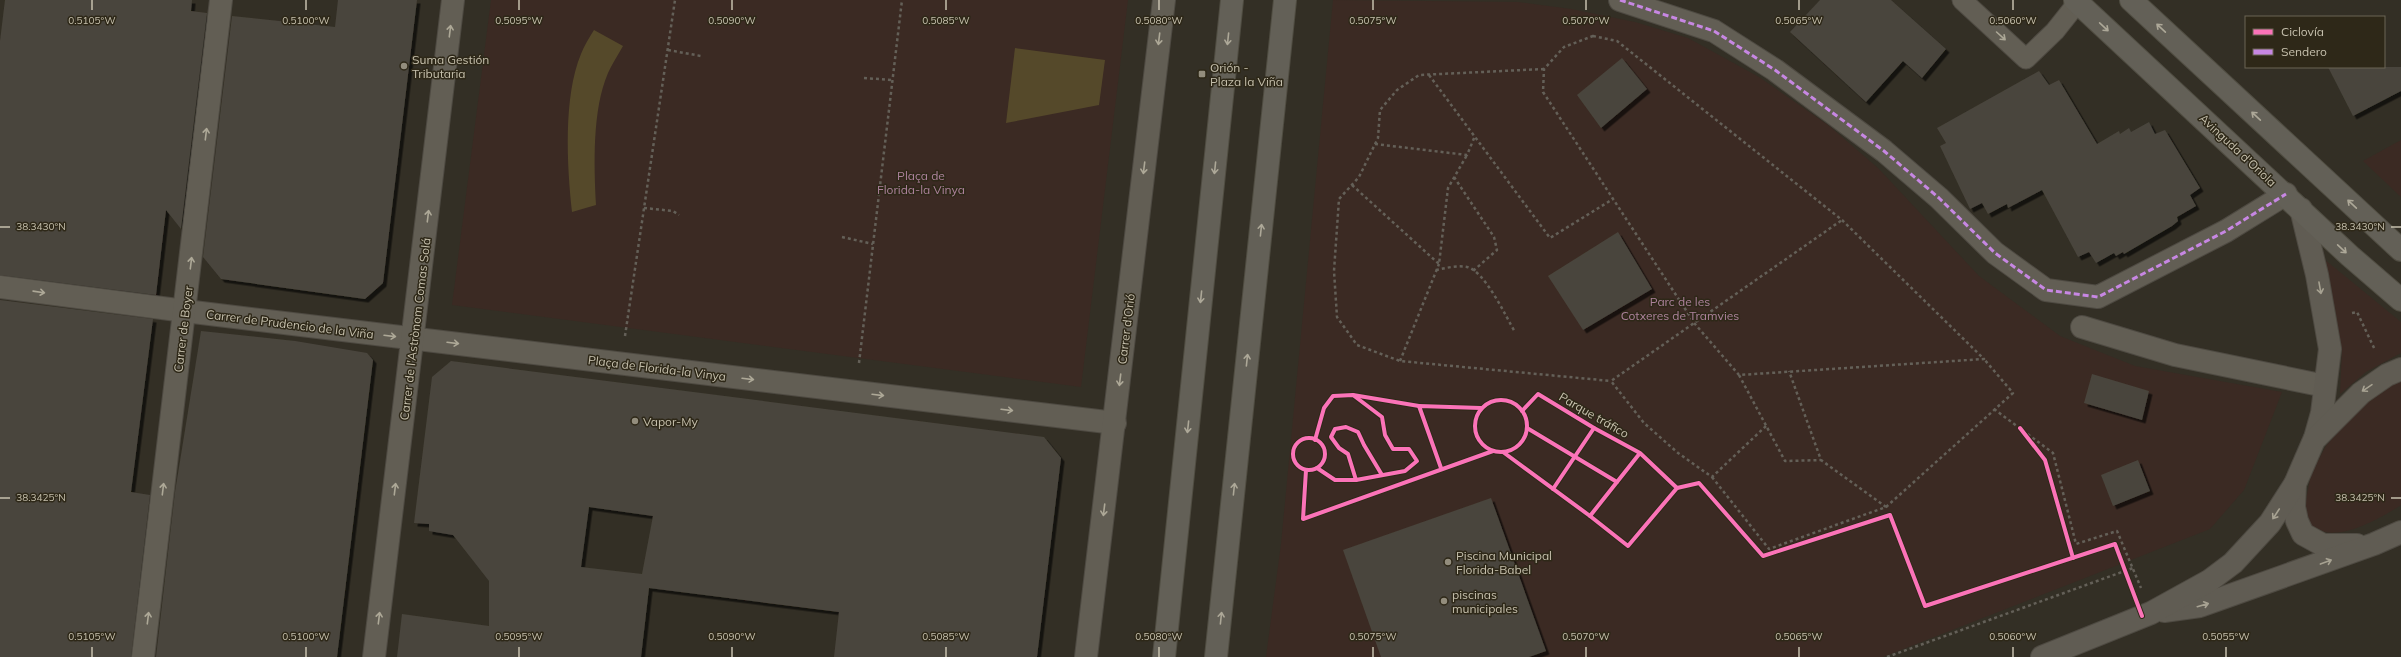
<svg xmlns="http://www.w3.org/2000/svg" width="2401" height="657" font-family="Mulish,sans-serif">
<defs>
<filter id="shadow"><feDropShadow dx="3.5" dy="3.5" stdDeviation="0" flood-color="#0009"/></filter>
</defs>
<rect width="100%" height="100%" fill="#332f25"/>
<!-- green -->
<g fill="#3b2a23">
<polygon points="491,0 1128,0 1081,387 452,305"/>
<polygon points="1333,0 1518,2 1571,9 1635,22 1688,38 1759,77 1828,125 1878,168 1979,276 2060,336 2135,366 2282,392 2244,490 2210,529 1883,657 1266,657 1281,544"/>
<polygon points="2401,140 2401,197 2363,161"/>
<polygon points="2324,259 2401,322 2401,353 2366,372 2340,394 2342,350"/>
<path d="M2401 378V505C2383 517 2347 537 2325 532 2319 530 2313 526 2307 524L2305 505 2311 474 2326 446 2359 407Z"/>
</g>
<!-- water -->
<g fill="#55492a">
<path d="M594 30 623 46C618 55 612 64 608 73 592 110 594 165 596 205L572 212C567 166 563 97 581 54 584 46 589 38 594 30Z"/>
<polygon points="1015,48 1105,60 1099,105 1006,123"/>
</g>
<!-- building -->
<g fill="#49453c" fill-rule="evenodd" filter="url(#shadow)">
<polygon points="5,0 192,0 191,11 207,13 181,229 166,210 156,295 0,275 0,41"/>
<polygon points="338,0 417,0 383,283 365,299 221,279 203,257 232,16 335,27"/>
<polygon points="1820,0 1891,0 1946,49 1922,78 1903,61 1866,102 1790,32"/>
<polygon points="1622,58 1647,89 1601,128 1577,95"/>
<polygon points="2328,67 2401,67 2401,91 2353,116"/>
<polygon points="2039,71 2049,85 2059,80 2097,144 2119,131 2120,134 2129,128 2131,132 2149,122 2155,134 2165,130 2200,188 2190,195 2196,206 2177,217 2178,221 2172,226 2124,254 2123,252 2116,256 2114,253 2096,263 2089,252 2078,257 2042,190 2008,208 2007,204 1988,214 1982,203 1970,209 1940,146 1946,143 1937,128"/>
<polygon points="1618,232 1652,289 1583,330 1548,276"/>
<polygon points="0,300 153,319 131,492 150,495 131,657 0,657"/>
<polygon points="201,331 295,341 367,353 373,360 337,657 156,657 175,492"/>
<path d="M451 361 1044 437 1061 458 1037 657H834L839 612 649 588 641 657H397L402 614 489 626V581L453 535 429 531V524L414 523 432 377ZM589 507 653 516 642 574 581 567Z"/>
<polygon points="2092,374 2149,391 2142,420 2084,403"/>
<polygon points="2138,460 2150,491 2113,506 2101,475"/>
<polygon points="1491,498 1546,651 1529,657 1381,657 1343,550"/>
</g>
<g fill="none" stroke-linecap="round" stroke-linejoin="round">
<defs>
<polyline id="lane" points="1962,0 2026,59 2055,31 2078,2"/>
<g id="street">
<polyline points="1620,0 1714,31 1775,70 1884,151 1939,198 1995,253 2046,290 2098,297 2226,231 2286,194"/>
<polyline points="0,287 185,311 1115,423"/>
<polyline points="2082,327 2175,355 2325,386"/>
<polyline points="143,657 221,0"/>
<polyline points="374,657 453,0"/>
<polyline points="1086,657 1164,0"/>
</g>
<g id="secondary">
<polyline points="2301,209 2317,275 2330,349 2322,413 2315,438"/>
<polyline points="2295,484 2294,507 2297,521 2303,534 2323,545 2357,545"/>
<polyline points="2164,611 2200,606 2374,544 2401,532"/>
<polyline points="2042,657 2151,613 2209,581 2233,563 2270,523 2295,484 2314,440 2361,393 2387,375 2401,369"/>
</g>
<g id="primary">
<polyline points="2075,0 2350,256 2401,300"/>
<polyline points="2131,0 2401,250"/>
<polyline points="1164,657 1232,0"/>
<polyline points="1216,657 1285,0"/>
</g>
</defs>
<!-- lane casing -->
<use href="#lane" stroke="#4e4a42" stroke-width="21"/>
<!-- street casing -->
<use href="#street" stroke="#4e4a42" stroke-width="24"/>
<!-- secondary casing -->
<use href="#secondary" stroke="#4e4a42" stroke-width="24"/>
<!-- primary casing -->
<use href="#primary" stroke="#504d42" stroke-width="24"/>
<!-- path -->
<g stroke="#646058" stroke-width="2.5" stroke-dasharray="3 3" stroke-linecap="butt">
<polygon points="1593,36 1617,41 1842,220 1984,359 1739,375 1695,324 1543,92 1544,69 1564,47"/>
<polyline points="668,50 701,56"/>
<polyline points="1544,69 1419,75 1397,90 1380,110 1378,138 1359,177 1339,199 1334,271 1337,317 1357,345 1400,361 1611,381"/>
<polyline points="1429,75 1550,238 1613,199"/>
<polyline points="864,78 892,80"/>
<polyline points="1375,144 1467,155 1475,136"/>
<polyline points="1454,177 1494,237 1497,250 1473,271"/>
<polyline points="1352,185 1439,264 1448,188 1467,155"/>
<polyline points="644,208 673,211 679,215"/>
<polyline points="842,237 873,244"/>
<path d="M1436 270C1446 268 1457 265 1467 267 1485 271 1506 317 1515 332"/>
<polyline points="2352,313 2357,312 2375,350"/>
<polyline points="625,336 675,0"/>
<polyline points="1400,361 1439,264"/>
<polyline points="859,363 902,0"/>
<polyline points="1739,375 1785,461 1821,460"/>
<polyline points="1994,409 2053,453 2076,544 2117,531 2141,588"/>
<polyline points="1766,426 1712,477 1678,453 1644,423 1611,381 1842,220"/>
<polyline points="1712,477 1769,549 1886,507 1821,460 1789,371"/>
<polyline points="1886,507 2013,393 1984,359"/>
<polyline points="1887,657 2133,568"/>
</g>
<!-- lane -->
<use href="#lane" stroke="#625e54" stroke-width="19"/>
<!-- street -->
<use href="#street" stroke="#625e54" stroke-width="22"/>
<!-- secondary -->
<use href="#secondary" stroke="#605c53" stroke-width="22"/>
<!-- primary -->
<use href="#primary" stroke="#636057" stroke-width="22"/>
<!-- quiet -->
<polyline stroke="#c787e3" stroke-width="3" stroke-dasharray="6 3" stroke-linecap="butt" points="1620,0 1714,31 1775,70 1884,151 1939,198 1995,253 2046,290 2098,297 2226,231 2286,194"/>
<defs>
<g id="cycleway">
<polyline points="1353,395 1419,406"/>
<circle cx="1501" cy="426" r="26"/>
<polyline points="1522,411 1538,394 1594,428 1640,453 1677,488 1628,546 1590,516 1640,453"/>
<polyline points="1527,428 1617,482"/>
<polyline points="2020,428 2045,460 2073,558"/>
<circle cx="1309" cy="454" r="16"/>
<polyline points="1315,440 1324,408 1333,396 1353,395 1382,417 1385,435 1393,449 1409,449 1417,461 1405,471 1356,480 1335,480 1317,468"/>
<polyline points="1503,452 1590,516"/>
<polyline points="1441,468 1419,406 1481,408"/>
<polyline points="1306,470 1303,519 1493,451"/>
<polyline points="1356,480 1348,454 1339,448 1331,437 1335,429 1346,427 1358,432 1364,445 1382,475"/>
<polyline points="1677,488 1699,483 1763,556 1890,515 1925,606 2115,544 2142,616"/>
<polyline points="1553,489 1594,428"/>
</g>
</defs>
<!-- cycleway casing -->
<use href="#cycleway" stroke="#2e2818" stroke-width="6"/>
<!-- cycleway -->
<use href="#cycleway" stroke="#fb73b8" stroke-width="4"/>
</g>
<!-- one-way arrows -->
<defs><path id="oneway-shaft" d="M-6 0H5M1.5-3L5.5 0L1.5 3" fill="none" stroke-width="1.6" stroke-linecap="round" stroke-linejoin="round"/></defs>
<g stroke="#ada898">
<use href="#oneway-shaft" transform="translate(2104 27) rotate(43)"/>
<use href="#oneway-shaft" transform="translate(2161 28) rotate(-137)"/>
<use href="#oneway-shaft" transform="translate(1228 39) rotate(96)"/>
<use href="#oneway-shaft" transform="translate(2256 116) rotate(-137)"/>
<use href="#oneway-shaft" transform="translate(1215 168) rotate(96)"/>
<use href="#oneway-shaft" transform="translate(2352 204) rotate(-137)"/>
<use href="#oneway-shaft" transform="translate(1261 230) rotate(-84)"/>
<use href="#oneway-shaft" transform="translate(2342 249) rotate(43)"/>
<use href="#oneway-shaft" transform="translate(1201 297) rotate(96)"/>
<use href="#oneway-shaft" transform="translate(1247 360) rotate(-84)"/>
<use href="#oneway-shaft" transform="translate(1188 427) rotate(96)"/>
<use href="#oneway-shaft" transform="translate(1234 489) rotate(-84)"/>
<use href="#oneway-shaft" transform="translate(1221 618) rotate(-84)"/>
</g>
<g stroke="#ada897">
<use href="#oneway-shaft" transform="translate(450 31) rotate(-83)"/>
<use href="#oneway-shaft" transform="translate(2001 36) rotate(42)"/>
<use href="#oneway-shaft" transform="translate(1159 39) rotate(97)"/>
<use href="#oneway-shaft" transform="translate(206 134) rotate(-83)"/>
<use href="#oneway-shaft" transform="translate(1144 168) rotate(97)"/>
<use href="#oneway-shaft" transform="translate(428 216) rotate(-83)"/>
<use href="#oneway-shaft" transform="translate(191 263) rotate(-83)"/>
<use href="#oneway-shaft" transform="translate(39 292) rotate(8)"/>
<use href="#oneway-shaft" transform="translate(390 336) rotate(7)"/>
<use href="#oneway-shaft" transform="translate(453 343) rotate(7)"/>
<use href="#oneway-shaft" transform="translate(748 379) rotate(7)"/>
<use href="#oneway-shaft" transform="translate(1120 380) rotate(97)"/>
<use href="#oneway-shaft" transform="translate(878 395) rotate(7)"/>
<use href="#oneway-shaft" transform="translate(1007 410) rotate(7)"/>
<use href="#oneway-shaft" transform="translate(163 489) rotate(-83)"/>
<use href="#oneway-shaft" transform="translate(395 489) rotate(-83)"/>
<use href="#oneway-shaft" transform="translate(1104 510) rotate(97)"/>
<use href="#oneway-shaft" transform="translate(148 618) rotate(-83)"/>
<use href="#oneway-shaft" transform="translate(379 618) rotate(-83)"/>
</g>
<g stroke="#a7a292">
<use href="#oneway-shaft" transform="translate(2320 288) rotate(80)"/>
<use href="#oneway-shaft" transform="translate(2367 388) rotate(146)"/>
<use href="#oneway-shaft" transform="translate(2276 514) rotate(123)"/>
<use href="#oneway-shaft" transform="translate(2326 562) rotate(-20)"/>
<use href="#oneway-shaft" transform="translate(2203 605) rotate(-16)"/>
</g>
<!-- ticks -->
<path fill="none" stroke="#c6c0ad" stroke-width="1.5" d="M92 0V10M306 0V10M519 0V10M732 0V10M946 0V10M1159 0V10M1373 0V10M1586 0V10M1799 0V10M2013 0V10M0 227H10M2391 227H2401M0 498H10M2391 498H2401M92 647V657M306 647V657M519 647V657M732 647V657M946 647V657M1159 647V657M1373 647V657M1586 647V657M1799 647V657M2013 647V657M2226 647V657"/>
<!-- markers -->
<g fill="#938d7d" stroke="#2e2818" stroke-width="1.5">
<circle cx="404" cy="66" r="4"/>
<rect x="1198" y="70" width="8" height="8" rx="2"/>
<circle cx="635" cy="421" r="4"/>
<circle cx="1448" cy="562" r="4"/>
<circle cx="1444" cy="601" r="4"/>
</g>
<g text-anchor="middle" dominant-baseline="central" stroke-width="3" stroke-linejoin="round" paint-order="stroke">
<!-- poi labels -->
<g font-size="12" fill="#c6c0ad" stroke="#2e2818" text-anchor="start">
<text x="412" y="59">Suma Gestión<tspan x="412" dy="14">Tributaria</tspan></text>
<text x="1210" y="67">Orión -<tspan x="1210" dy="14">Plaza la Viña</tspan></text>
<text x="643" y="421">Vapor-My</text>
<text x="1456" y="555">Piscina Municipal<tspan x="1456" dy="14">Florida-Babel</tspan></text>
<text x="1452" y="594">piscinas<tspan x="1452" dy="14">municipales</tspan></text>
</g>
<!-- street labels -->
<g font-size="12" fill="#c6c0ad" stroke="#2e2818">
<text transform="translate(2238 150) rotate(43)">Avinguda d'Oriola</text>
<text transform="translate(290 324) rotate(7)">Carrer de Prudencio de la Viña</text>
<text transform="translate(183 329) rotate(-83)">Carrer de Boyer</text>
<text transform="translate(415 329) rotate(-83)">Carrer de l'Astrònom Comas Solá</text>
<text transform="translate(1126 329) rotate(-83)">Carrer d'Orió</text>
<text transform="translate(657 368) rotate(7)">Plaça de Florida-la Vinya</text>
<text transform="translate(1594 415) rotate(30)">Parque tráfico</text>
</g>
<!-- park labels -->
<g font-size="12" fill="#ad829c" stroke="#2e2818">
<text x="921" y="175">Plaça de<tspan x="921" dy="14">Florida-la Vinya</tspan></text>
<text x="1680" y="301">Parc de les<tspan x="1680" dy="14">Cotxeres de Tramvies</tspan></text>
</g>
</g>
<g font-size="10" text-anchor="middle" fill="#c6c0ad" stroke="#2e2818" stroke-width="3" stroke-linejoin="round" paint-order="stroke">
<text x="92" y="24">0.5105°W</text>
<text x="306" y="24">0.5100°W</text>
<text x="519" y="24">0.5095°W</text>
<text x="732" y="24">0.5090°W</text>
<text x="946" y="24">0.5085°W</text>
<text x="1159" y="24">0.5080°W</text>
<text x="1373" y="24">0.5075°W</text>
<text x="1586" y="24">0.5070°W</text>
<text x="1799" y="24">0.5065°W</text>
<text x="2013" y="24">0.5060°W</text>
<text x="41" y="230">38.3430°N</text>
<text x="2360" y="230">38.3430°N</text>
<text x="41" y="501">38.3425°N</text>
<text x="2360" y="501">38.3425°N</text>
<text x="92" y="640">0.5105°W</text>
<text x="306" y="640">0.5100°W</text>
<text x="519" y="640">0.5095°W</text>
<text x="732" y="640">0.5090°W</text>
<text x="946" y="640">0.5085°W</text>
<text x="1159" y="640">0.5080°W</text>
<text x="1373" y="640">0.5075°W</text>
<text x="1586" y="640">0.5070°W</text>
<text x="1799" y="640">0.5065°W</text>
<text x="2013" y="640">0.5060°W</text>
<text x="2226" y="640">0.5055°W</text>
</g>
<!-- legend -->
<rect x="2245" y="16" width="140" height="52" fill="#2e2818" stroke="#6b6554"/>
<rect x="2253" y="29" width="20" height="6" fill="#fb73b8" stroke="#6b6554"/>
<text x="2281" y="36" font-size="12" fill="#c6c0ad">Ciclovía</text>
<rect x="2253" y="49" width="20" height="6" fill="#c787e3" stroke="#6b6554"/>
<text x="2281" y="56" font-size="12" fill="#c6c0ad">Sendero</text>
</svg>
